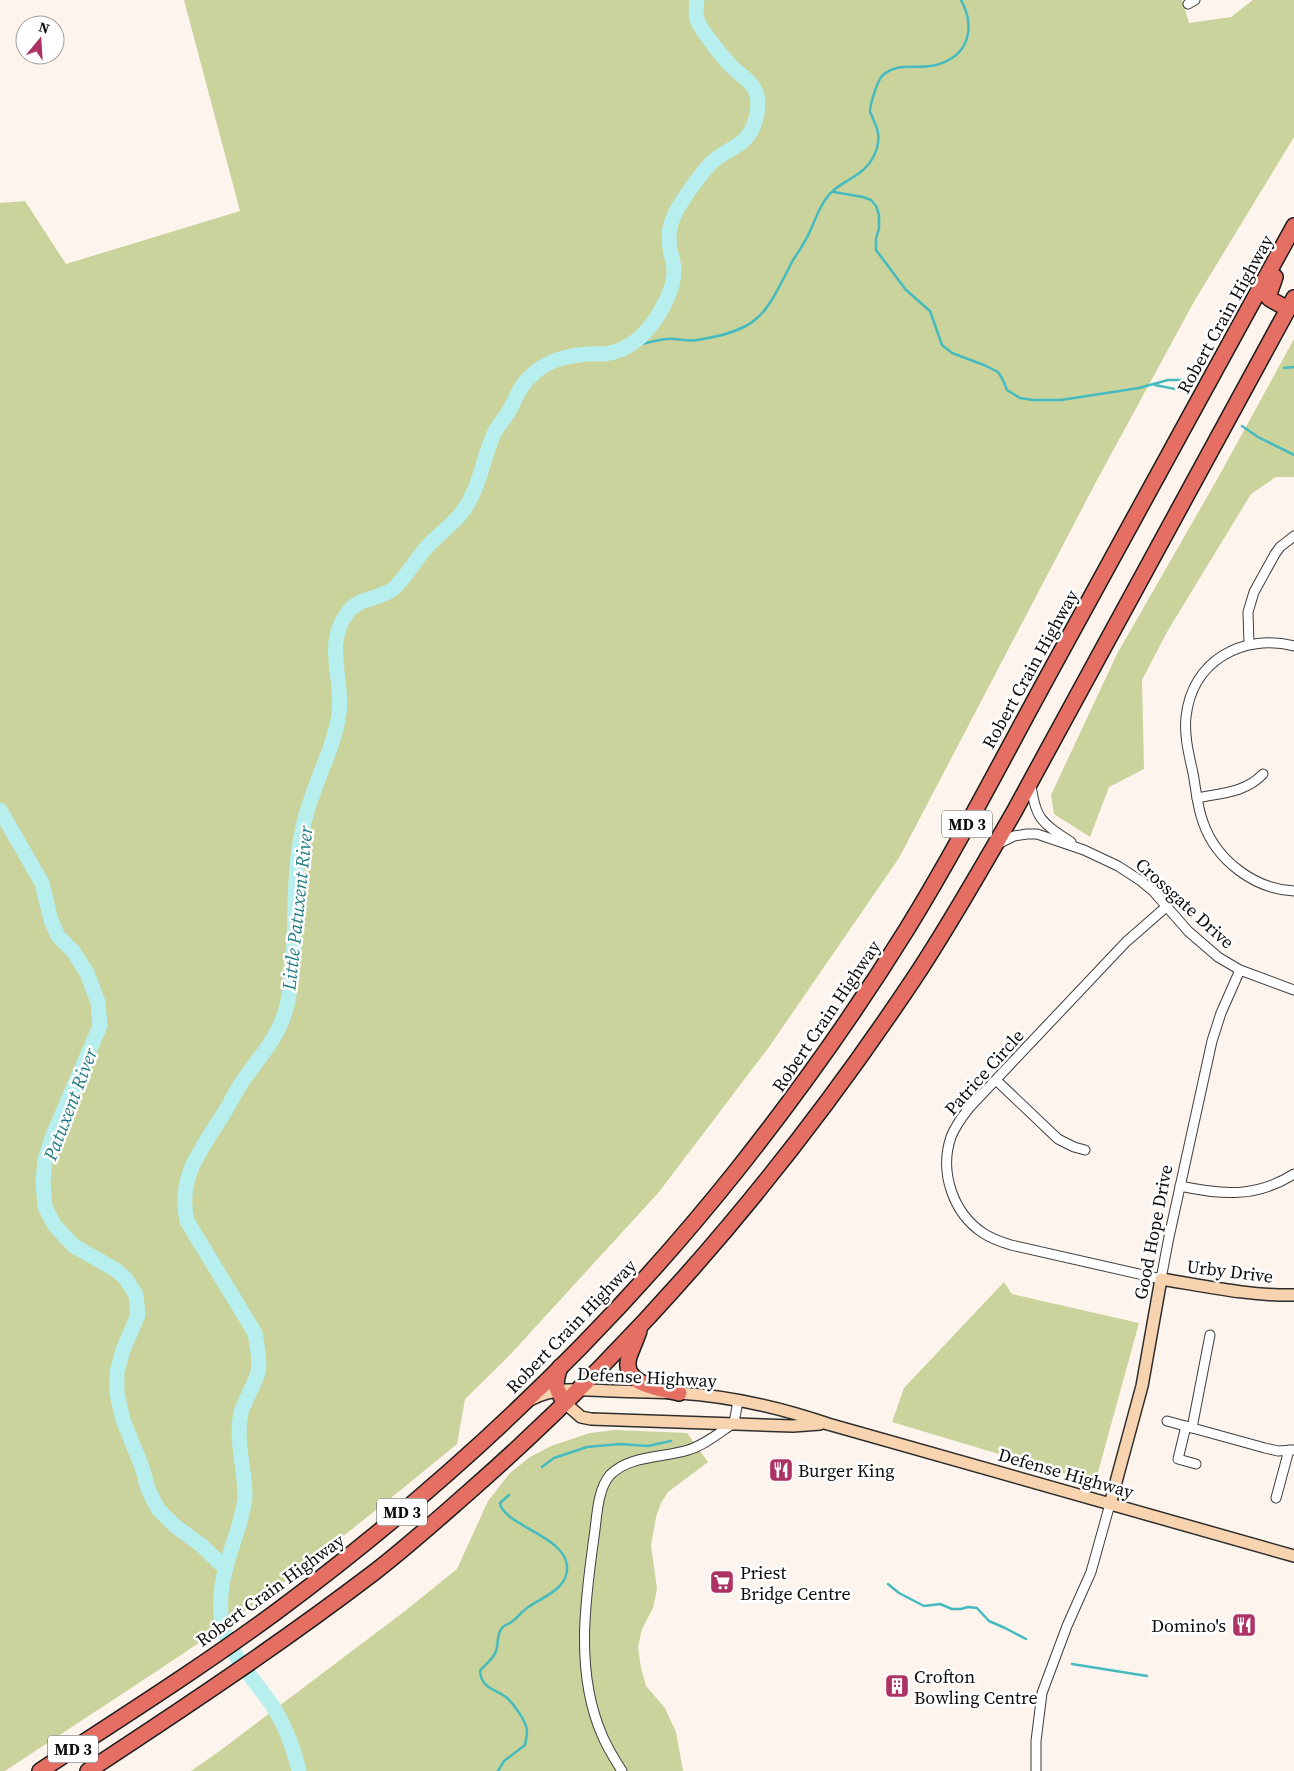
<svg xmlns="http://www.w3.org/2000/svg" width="1294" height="1771" font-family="'Source Serif 4',serif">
<rect width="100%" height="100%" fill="#fdf4ed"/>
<!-- forest -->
<g fill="#c9d39b">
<path d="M184 0H1182L1189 23 1231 17 1253 0H1294V137L1195 300 1097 480 899 858 769 1047 659 1192 507 1358 465 1399 457 1444C392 1497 328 1550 260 1600 177 1660 90 1714 5 1771H0V203L25 201 66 264 240 211Z"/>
<polygon points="1294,339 1294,477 1276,477 1251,494 1167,632 1142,680 1144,769 1109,787 1090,837 1054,814 1051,795 1117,654 1219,476"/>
<polygon points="1004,1282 1012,1294 1139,1323 1095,1483 892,1422 904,1388"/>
<polygon points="615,1430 687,1433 708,1462 668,1492 661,1503 656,1517 651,1545 657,1589 653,1608 642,1629 638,1647 641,1668 646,1686 665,1708 676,1732 683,1771 191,1771 221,1750 405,1611 457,1569 488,1501 510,1473 530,1457 551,1446 590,1433"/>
</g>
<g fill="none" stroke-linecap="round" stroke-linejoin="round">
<!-- stream -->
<g stroke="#45bbbf" stroke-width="2.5">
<polyline points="834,192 863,197 871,200 876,206 879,215 879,228 876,239 876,250 906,290 930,311 942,345 952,353 984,365 998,372 1003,380 1007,390 1020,398 1033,400 1061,400 1139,388 1168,380 1192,380"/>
<path d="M626 348C640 345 654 340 667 339 677 338 688 342 697 340 717 337 742 332 757 318 771 307 784 277 793 260 799 251 806 241 810 231 815 221 818 210 825 200 839 178 867 180 877 148 880 137 878 129 873 119 873 118 871 113 870 112 870 104 877 82 882 76 897 61 918 70 936 65 969 56 976 28 961 0"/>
<polyline points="1284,368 1294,367"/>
<polyline points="1155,385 1185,391"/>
<polyline points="1242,426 1258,437 1294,455"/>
<polyline points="542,1467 554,1458 587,1447 620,1444 648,1446 671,1441"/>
<polyline points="888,1584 899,1593 924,1606 940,1604 952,1609 961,1609 968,1607 977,1608 989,1621 1005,1628 1026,1639"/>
<polyline points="1072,1664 1147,1676"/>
<path d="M498 1771 504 1761 525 1745C526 1740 527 1735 527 1730 526 1721 513 1703 506 1697 495 1689 481 1688 480 1671 485 1664 493 1660 496 1651 499 1643 496 1632 504 1626 506 1625 508 1624 510 1623 517 1619 521 1612 527 1608 542 1597 569 1589 567 1566 565 1536 503 1525 500 1503L509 1495"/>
</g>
<!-- river -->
<g stroke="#b7efef" stroke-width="15">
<polyline points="0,810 42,883 51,920 58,936 73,951 87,973 98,1002 100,1026 53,1135 45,1159 43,1182 45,1207 55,1226 74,1246 116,1270 126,1279 136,1295 138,1315 123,1350 117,1372 117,1394 123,1420 142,1467 148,1489 158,1509 175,1526 201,1545 225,1568"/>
<path d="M299 1771C294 1748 286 1728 274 1708 254 1678 224 1651 221 1614 218 1581 231 1552 240 1522 242 1514 245 1504 245 1496 245 1470 235 1438 241 1413 245 1398 257 1383 259 1367 259 1356 257 1344 255 1333L187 1221C177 1176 202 1149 224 1113 232 1100 238 1086 247 1075 263 1053 277 1038 285 1012 291 995 291 977 293 960 296 916 293 870 303 827 311 788 333 753 339 714 344 679 323 644 348 612 358 598 380 599 393 589 403 581 417 558 426 548 437 535 453 525 463 511 480 487 482 462 493 436 496 427 504 420 509 411 518 396 518 387 533 374 548 360 566 356 587 354 594 353 602 355 609 353 623 351 638 341 647 330 659 317 675 288 674 270 674 263 671 255 670 248 667 232 671 220 679 206 688 192 699 176 710 164 728 146 747 149 756 119 758 110 759 98 755 90 751 81 741 75 734 69 725 60 703 33 698 22 695 15 696 7 697 0"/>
</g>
<defs>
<g id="street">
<polyline points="1188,4 1195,0"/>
<polyline points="1249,644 1248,612 1254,592 1275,554 1280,547 1294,536"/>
<path d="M1294 646C1242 633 1192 661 1186 717 1184 736 1189 755 1193 773 1196 789 1197 806 1203 822 1216 860 1254 889 1294 891"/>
<path d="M1031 784C1035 819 1042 823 1071 842"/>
<path d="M1197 798C1221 793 1245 793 1263 774"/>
<polyline points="996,845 1014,836 1027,834 1037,834 1084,850 1118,866 1141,881 1153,891 1188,931 1218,957 1240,970 1294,990"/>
<path d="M1166 907 1126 942 969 1108C962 1117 955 1126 951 1137 939 1172 953 1213 983 1233 992 1239 1001 1242 1011 1245L1161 1279 1169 1237 1212 1041 1221 1013 1240 970"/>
<polyline points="996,1080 1058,1139 1074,1147 1085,1150"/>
<path d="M1180 1186C1222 1195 1256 1198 1294 1174"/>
<polyline points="1167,1421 1265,1448 1278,1451 1294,1450"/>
<polyline points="1186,1426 1178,1459 1196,1464"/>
<polyline points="1192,1428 1210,1335"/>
<polyline points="1276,1498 1289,1450"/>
<path d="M622 1771C615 1760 607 1747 602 1735 575 1673 585 1601 594 1537 597 1518 597 1490 610 1475 630 1455 663 1458 688 1450 705 1445 720 1432 734 1423L738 1401"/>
<polyline points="1036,1771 1036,1741 1042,1693 1067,1626 1091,1572 1110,1504"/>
</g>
<g id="secondary">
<path d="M532 1399C557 1386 587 1390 614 1391 636 1392 657 1392 679 1393 728 1396 781 1408 828 1424L1294 1556"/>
<polyline points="565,1403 581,1417 591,1419 793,1426 820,1424"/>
<path d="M1110 1504 1142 1386 1161 1279C1205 1286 1249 1296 1294 1295"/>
</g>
<g id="highway">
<polyline points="1275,277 1268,297 1270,299 1288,309"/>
<path d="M639 1331C636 1340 632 1348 629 1357 621 1385 660 1388 679 1393"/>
<path d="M560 1367C554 1384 555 1388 565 1403"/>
<path d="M40 1771C119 1719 200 1668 276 1612 447 1485 604 1337 737 1170 798 1093 855 1013 907 929 958 846 1003 758 1050 672 1131 523 1213 375 1294 226"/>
<path d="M88 1771C184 1708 280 1644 372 1574 406 1548 438 1519 470 1491 641 1341 787 1169 913 980 949 926 981 869 1014 812L1294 298"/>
</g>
</defs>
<!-- street casing -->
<use href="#street" stroke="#3f3f3f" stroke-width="11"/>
<!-- secondary casing -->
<use href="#secondary" stroke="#2e2e2e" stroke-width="14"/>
<!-- highway casing -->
<use href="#highway" stroke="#1d1d1d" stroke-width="18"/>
<!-- street -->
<use href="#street" stroke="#fff" stroke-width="9"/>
<!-- secondary -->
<use href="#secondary" stroke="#f7d4af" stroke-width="11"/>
<!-- highway -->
<use href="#highway" stroke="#e56f63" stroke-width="15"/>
</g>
<!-- icons -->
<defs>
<symbol id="restaurant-square" viewBox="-11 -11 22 22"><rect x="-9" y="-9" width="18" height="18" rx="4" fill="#ad3365" stroke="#fff"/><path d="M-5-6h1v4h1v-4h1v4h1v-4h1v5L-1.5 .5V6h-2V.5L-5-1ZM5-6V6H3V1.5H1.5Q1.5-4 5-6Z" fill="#fff"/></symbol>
<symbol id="supermarket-square" viewBox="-11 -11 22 22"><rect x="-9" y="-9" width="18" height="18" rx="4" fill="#ad3365" stroke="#fff"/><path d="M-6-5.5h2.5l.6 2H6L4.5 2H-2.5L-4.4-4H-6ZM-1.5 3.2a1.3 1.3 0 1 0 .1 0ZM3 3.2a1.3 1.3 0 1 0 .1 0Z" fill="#fff"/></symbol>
<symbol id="building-square" viewBox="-11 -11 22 22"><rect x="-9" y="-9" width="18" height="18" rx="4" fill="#ad3365" stroke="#fff"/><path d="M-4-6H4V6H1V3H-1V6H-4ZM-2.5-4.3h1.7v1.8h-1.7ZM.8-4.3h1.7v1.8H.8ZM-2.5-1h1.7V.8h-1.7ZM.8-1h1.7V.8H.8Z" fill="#fff"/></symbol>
</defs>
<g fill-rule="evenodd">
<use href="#restaurant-square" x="767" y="1456" width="28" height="28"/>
<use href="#supermarket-square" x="708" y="1568" width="28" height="28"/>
<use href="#restaurant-square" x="1230" y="1611" width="28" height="28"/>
<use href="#building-square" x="883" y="1672" width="28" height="28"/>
</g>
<g text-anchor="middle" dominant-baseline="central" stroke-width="5" stroke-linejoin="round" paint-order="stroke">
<!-- shield labels -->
<g fill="#fff" stroke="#555" stroke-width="1">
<rect x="942" y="810.5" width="50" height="27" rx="4"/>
<rect x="377" y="1498.5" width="50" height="27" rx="4"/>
<rect x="48" y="1735.5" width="50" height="27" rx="4"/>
</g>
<g font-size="16" font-weight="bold" fill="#0c0c0c">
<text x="967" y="824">MD 3</text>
<text x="402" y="1512">MD 3</text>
<text x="73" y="1749">MD 3</text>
</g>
<!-- street labels -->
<g font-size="18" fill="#0c0c0c" stroke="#fff">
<text transform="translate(1225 314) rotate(-61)">Robert Crain Highway</text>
<text transform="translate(1030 669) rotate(-61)">Robert Crain Highway</text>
<text transform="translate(1185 903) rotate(42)">Crossgate Drive</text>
<text transform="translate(826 1016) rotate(-56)">Robert Crain Highway</text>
<text transform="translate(984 1072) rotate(-48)">Patrice Circle</text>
<text transform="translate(1153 1232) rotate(-79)">Good Hope Drive</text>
<text transform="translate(1230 1271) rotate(7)">Urby Drive</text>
<text transform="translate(571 1326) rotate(-46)">Robert Crain Highway</text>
<text transform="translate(647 1377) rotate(3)">Defense Highway</text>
<text transform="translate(1066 1473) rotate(16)">Defense Highway</text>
<text transform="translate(270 1590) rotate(-36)">Robert Crain Highway</text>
</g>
<!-- poi labels -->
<g font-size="18" fill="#0c0c0c" stroke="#fff" text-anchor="start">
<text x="798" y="1470">Burger King</text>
<text x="740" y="1572">Priest<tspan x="740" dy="21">Bridge Centre</tspan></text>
<text x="1226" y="1625" text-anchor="end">Domino's</text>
<text x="914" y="1676">Crofton<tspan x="914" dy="21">Bowling Centre</tspan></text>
</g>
<!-- water labels -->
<g font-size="19" font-style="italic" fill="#217d84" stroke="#fff">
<text transform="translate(297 908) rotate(-84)">Little Patuxent River</text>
<text transform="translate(70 1104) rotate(-69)">Patuxent River</text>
</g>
</g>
<!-- north arrow -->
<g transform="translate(40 40) rotate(18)"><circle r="24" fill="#ffffff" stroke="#9e9e9e"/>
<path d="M0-4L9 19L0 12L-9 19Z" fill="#ad3365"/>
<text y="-8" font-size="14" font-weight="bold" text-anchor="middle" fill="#0c0c0c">N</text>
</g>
</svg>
